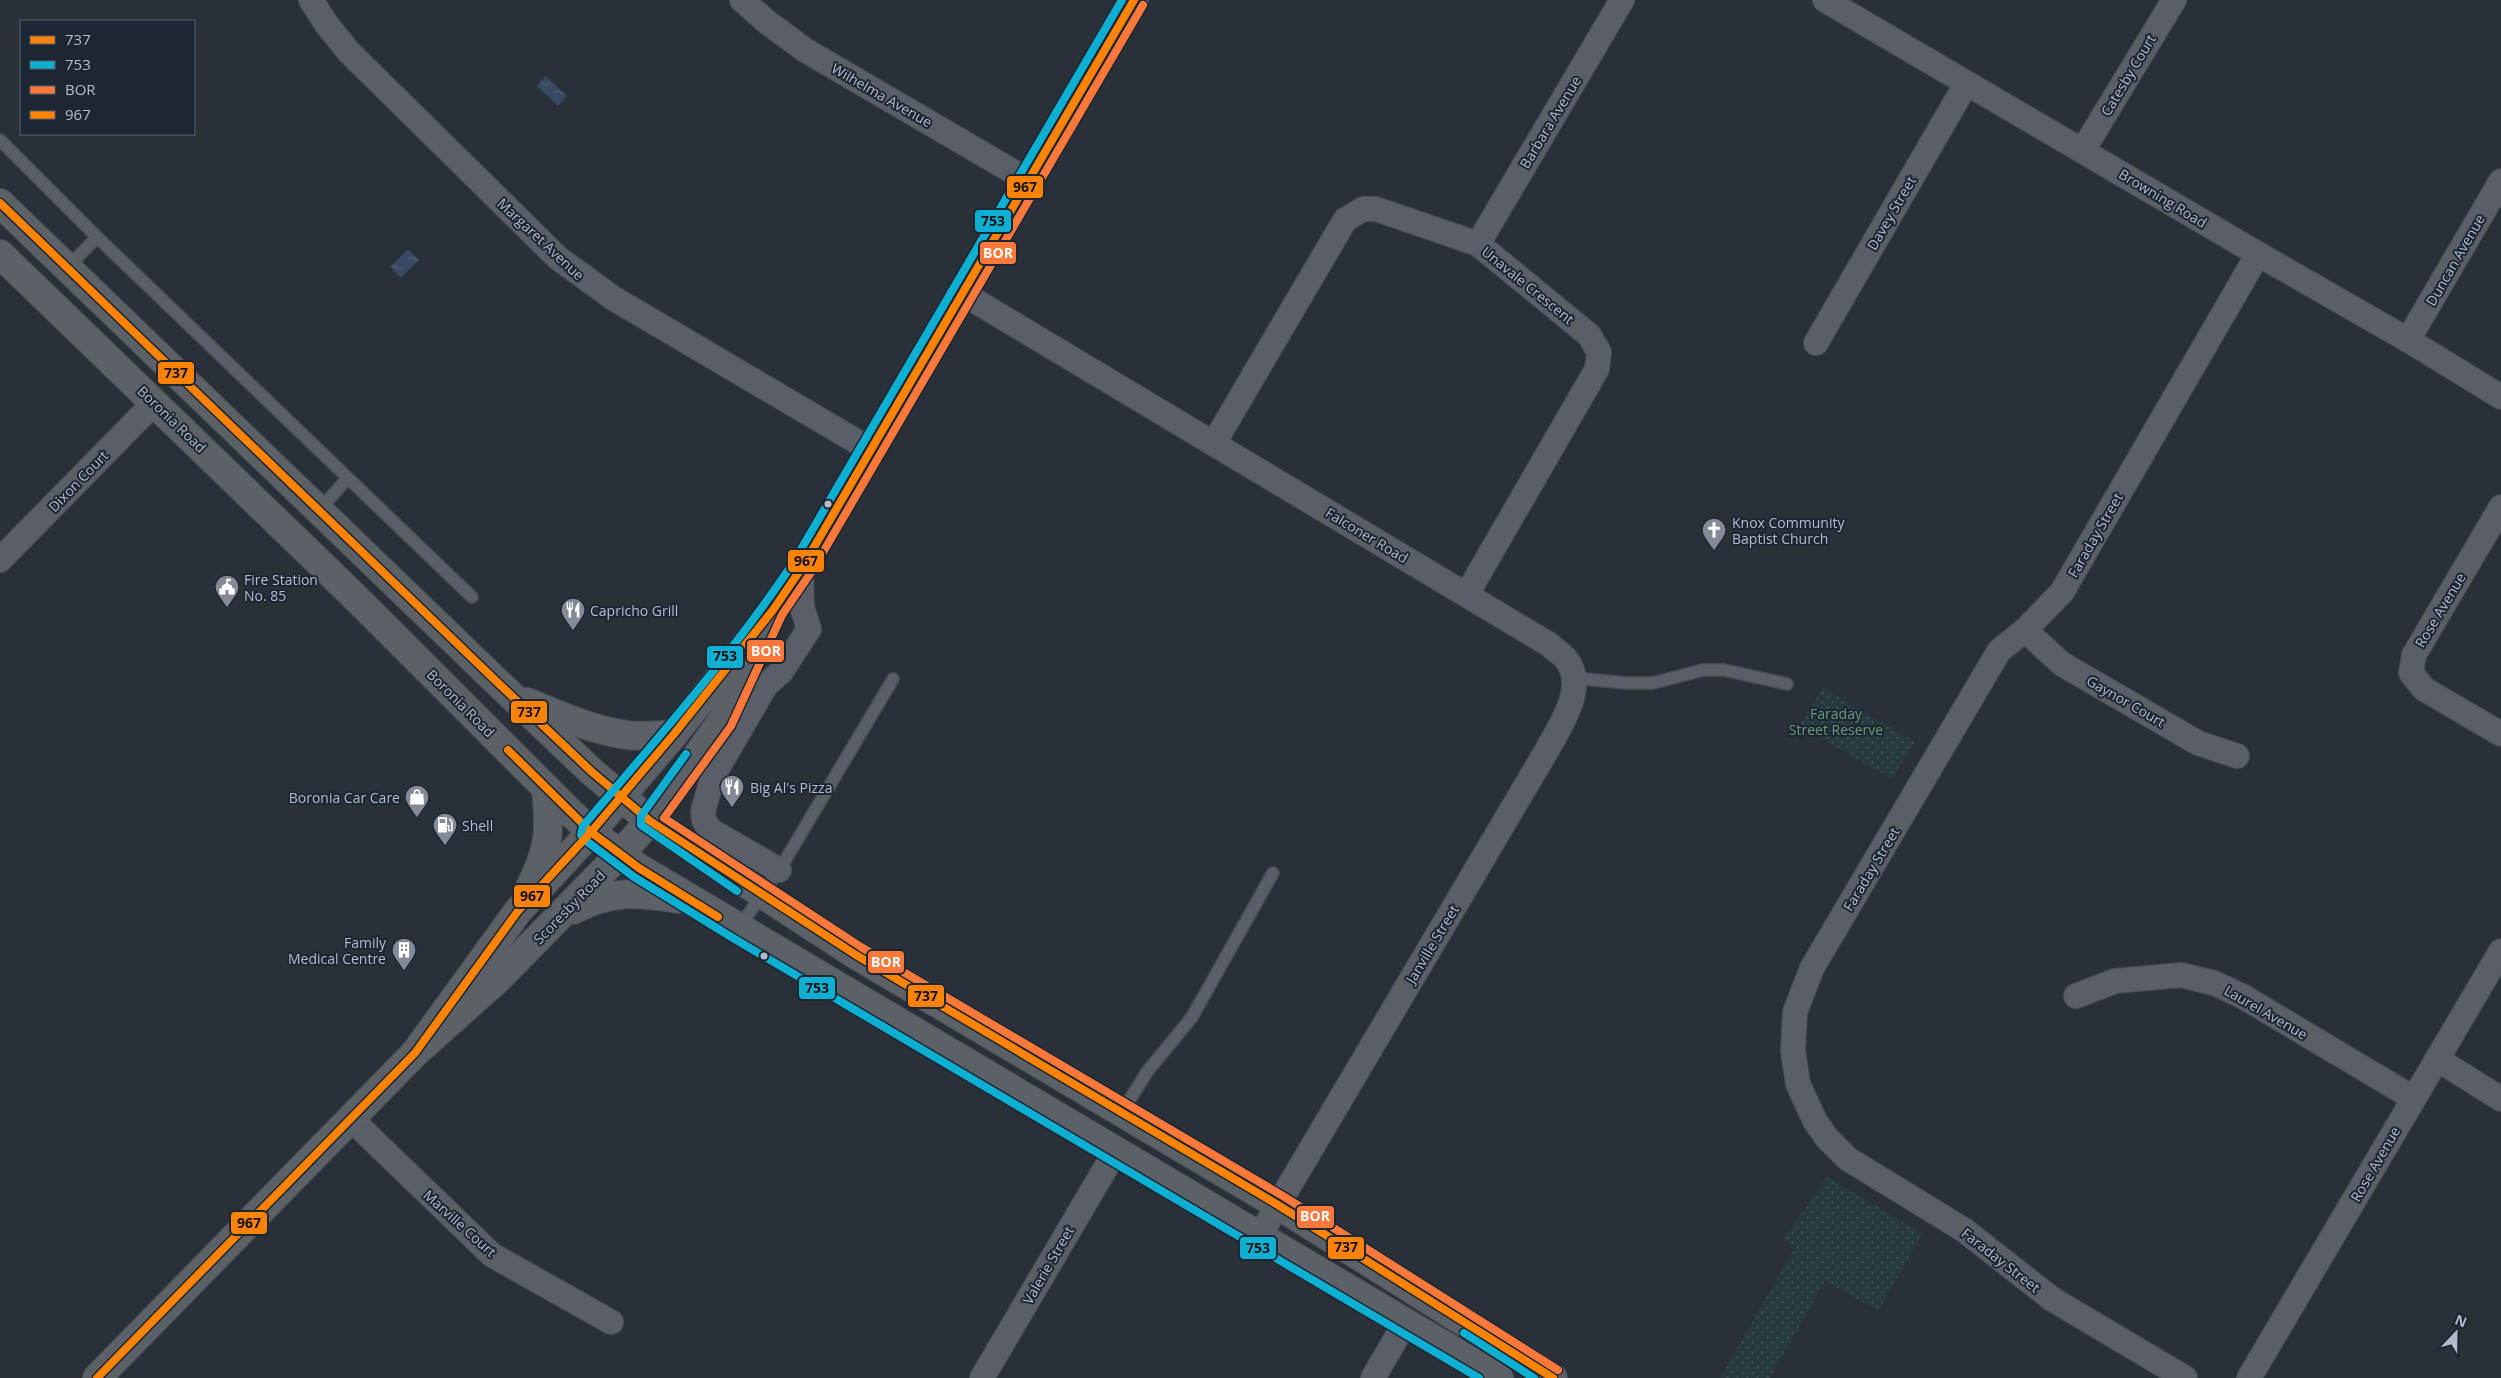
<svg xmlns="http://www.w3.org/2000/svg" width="2501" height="1378" font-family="'Open Sans',sans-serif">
<defs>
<pattern id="park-dots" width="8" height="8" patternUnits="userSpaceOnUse" patternTransform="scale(1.25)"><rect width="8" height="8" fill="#273a3e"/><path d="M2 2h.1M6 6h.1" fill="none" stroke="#445559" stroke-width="1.8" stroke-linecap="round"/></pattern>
<pattern id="water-ripples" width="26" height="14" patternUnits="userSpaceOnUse" patternTransform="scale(1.25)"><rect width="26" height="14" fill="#384963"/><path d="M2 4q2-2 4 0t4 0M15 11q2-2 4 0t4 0" fill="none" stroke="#526178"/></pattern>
</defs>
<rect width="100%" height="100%" fill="#2a3038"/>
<!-- park -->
<g fill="url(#park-dots)">
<polygon points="1823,688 1915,742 1892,779 1799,726"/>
<polygon points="1827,1177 1923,1234 1878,1311 1825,1281 1770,1378 1720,1378 1795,1247 1783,1239"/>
</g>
<!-- water -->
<g fill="url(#water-ripples)">
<polygon points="546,76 567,96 558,106 537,86"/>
<polygon points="408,249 419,260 401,278 390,267"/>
</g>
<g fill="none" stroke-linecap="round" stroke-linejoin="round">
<defs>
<g id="lane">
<polyline points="0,140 97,237 348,478"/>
<polyline points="67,268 97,237"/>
<polyline points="320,509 348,478 472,597"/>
<polyline points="1574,678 1626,683 1653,683 1703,670 1724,670 1787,684"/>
<polyline points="739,928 786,859 893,679"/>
<polyline points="1122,1112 1147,1072 1192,1017 1273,873"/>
</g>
<g id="street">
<polyline points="311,0 327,25 349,52 558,258 613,298 871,450"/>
<polyline points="742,0 767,22 805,50 1029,181"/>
<polyline points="1825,0 2258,254 2408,340 2501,397"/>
<polyline points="2083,150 2174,0"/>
<polyline points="1478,244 1622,0"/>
<path d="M962 293 1550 645C1555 650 1561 654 1565 658 1589 685 1560 726 1547 750L1259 1237"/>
<polyline points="2408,340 2501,181"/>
<polyline points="1816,343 1966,84"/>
<polyline points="1214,443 1345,220 1363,209 1376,209 1478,244 1589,335 1599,352 1597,369 1467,594"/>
<polyline points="2501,507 2414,655 2411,673 2424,689 2501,734"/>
<polyline points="0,560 155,402"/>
<polyline points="2025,630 2062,664 2198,743 2237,756"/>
<polyline points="779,870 710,830 704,820 703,811 713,776 766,685 781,672 809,629 802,607 801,568"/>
<polyline points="2076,996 2115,981 2181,975 2214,983 2242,996 2413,1098"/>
<polyline points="2437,1059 2501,1099"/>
<polyline points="350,1118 492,1255 611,1322"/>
<polyline points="982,1378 1115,1152"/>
<polyline points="1373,1378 1405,1323"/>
<polyline points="2185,1378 2052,1299 1964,1230 1848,1159 1827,1138 1815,1121 1798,1084 1793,1051 1795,1012 1812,968 1999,651 2025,630 2062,592 2258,254"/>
<polyline points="2249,1378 2501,951"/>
</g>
<g id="primary">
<polyline points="0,203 496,681 592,772 650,821 856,955 1278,1205 1553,1378"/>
<polyline points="0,254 358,600 570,812 591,832 639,868 1499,1378"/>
<path d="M527 702C560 716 592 730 627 735 643 737 659 735 674 734"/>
<path d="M530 887C550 848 550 831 546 788"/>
<path d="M573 910C613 890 636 892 679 899"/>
<polyline points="415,1053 518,911 591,832 674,734 773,610 803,566 1134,0"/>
<polyline points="97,1378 415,1053 500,977 620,854 650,821 722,721 756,648"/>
</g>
</defs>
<!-- lane casing -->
<use href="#lane" stroke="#484c53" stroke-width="14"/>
<!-- street casing -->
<use href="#street" stroke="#484c53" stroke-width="26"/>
<!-- primary casing -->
<use href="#primary" stroke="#484c55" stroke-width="30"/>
<!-- lane -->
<use href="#lane" stroke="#5a5e66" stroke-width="11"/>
<!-- street -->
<use href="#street" stroke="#5a5e66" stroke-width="24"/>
<!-- primary -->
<use href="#primary" stroke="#5c6168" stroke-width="28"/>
<defs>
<g id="bus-1">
<polyline points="0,203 496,681 592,772 650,821 856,955 1278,1205 1553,1378"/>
<polyline points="508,750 591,832 639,868 718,917"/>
</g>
<g id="bus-2">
<path d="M1122 0 793 563C731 656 656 740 583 826L581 835 585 840 634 877 733 938 1479 1378"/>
<polyline points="686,754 641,816 641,825 737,891"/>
<polyline points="1464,1333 1534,1378"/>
</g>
<polyline id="bus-3" points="1143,5 812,571 782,615 731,726 664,818 861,947 1283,1196 1558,1370"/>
<polyline id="bus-4" points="97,1378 415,1053 518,911 591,832 674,734 773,610 803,566 1134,0"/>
</defs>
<!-- bus-1 casing -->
<use href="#bus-1" stroke="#1d2633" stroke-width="11"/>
<!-- bus-2 casing -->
<use href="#bus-2" stroke="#1d2633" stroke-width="11"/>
<!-- bus-3 casing -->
<use href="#bus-3" stroke="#1d2633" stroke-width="11"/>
<!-- bus-4 casing -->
<use href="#bus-4" stroke="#1d2633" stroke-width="11"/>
<!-- bus-1 -->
<use href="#bus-1" stroke="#ff8200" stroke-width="8"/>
<!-- bus-2 -->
<use href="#bus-2" stroke="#0dafd3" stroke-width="8"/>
<!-- bus-3 -->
<use href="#bus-3" stroke="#fe783a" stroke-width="8"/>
<!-- bus-4 -->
<use href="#bus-4" stroke="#ff8200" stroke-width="8"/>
</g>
<!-- icons -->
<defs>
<symbol id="church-pin" viewBox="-11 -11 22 30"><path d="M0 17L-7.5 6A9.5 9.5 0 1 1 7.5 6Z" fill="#848b96" stroke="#1d2633"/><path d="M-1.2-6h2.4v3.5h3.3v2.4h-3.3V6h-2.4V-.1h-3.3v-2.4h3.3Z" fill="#fff"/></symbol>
<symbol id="civic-pin" viewBox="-11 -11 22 30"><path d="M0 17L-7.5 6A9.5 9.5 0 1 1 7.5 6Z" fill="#848b96" stroke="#1d2633"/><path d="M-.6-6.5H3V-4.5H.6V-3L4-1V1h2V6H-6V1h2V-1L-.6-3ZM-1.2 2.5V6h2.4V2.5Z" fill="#fff"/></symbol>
<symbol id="restaurant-pin" viewBox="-11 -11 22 30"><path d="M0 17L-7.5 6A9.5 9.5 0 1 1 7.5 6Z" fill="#848b96" stroke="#1d2633"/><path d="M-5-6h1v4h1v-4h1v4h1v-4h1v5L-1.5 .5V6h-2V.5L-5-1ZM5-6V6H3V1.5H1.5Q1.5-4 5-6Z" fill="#fff"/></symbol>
<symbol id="shop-pin" viewBox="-11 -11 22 30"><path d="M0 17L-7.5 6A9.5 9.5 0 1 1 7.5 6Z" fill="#848b96" stroke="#1d2633"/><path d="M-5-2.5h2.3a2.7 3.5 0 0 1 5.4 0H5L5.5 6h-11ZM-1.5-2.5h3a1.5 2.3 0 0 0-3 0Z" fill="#fff"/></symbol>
<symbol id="fuel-pin" viewBox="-11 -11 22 30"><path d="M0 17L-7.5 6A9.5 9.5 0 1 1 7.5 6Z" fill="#848b96" stroke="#1d2633"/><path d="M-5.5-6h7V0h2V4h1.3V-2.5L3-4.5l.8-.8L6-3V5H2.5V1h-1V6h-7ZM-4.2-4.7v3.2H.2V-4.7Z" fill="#fff"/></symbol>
<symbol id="building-pin" viewBox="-11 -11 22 30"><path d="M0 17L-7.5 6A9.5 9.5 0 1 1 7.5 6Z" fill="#848b96" stroke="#1d2633"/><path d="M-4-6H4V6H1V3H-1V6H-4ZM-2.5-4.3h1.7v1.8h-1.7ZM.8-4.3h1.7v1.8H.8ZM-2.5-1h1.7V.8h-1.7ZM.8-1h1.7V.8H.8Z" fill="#fff"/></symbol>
</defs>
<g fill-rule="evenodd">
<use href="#church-pin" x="1700" y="516" width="28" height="38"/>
<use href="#civic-pin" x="213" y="573" width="28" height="38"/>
<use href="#restaurant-pin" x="559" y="596" width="28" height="38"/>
<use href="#restaurant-pin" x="718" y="773" width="28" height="38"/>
<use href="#shop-pin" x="403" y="783" width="28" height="38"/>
<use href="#fuel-pin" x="431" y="811" width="28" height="38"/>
<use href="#building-pin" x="390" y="936" width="28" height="38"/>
</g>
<!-- markers -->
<g fill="#b4bcc9" stroke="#1d2633" stroke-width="2">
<circle cx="828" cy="504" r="4.5"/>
<circle cx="764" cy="956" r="4.5"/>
</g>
<g text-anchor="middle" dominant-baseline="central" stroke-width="4" stroke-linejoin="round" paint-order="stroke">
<!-- street labels -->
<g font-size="14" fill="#b4bcc9" stroke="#1d2633">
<text transform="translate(2128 75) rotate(-59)">Catesby Court</text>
<text transform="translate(882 95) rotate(30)">Wilhelma Avenue</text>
<text transform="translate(1550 122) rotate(-59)">Barbara Avenue</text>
<text transform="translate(2163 198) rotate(31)">Browning Road</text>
<text transform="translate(1891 213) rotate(-60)">Davey Street</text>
<text transform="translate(541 239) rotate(43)">Margaret Avenue</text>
<text transform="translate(2455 260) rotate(-60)">Duncan Avenue</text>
<text transform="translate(1528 285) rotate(39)">Unavale Crescent</text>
<text transform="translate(172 419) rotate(44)">Boronia Road</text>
<text transform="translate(78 481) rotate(-46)">Dixon Court</text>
<text transform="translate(1367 535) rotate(31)">Falconer Road</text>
<text transform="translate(2095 535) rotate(-60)">Faraday Street</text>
<text transform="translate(2440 610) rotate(-59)">Rose Avenue</text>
<text transform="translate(2126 701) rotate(30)">Gaynor Court</text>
<text transform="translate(461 703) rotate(45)">Boronia Road</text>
<text transform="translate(1871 869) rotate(-59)">Faraday Street</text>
<text transform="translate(569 907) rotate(-46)">Scoresby Road</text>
<text transform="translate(1432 944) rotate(-59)">Janville Street</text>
<text transform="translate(2266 1012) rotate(30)">Laurel Avenue</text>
<text transform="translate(2375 1164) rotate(-60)">Rose Avenue</text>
<text transform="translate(460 1223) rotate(42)">Marville Court</text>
<text transform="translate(2001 1260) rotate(38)">Faraday Street</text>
<text transform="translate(1048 1265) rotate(-60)">Valerie Street</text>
</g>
<!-- poi labels -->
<g font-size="14" fill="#b4bcc9" stroke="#1d2633" text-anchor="start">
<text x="1732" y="522">Knox Community<tspan x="1732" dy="16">Baptist Church</tspan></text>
<text x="244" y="579">Fire Station<tspan x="244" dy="16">No. 85</tspan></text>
<text x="590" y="610">Capricho Grill</text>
<text x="750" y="787">Big Al's Pizza</text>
<text x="400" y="797" text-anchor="end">Boronia Car Care</text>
<text x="462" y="825">Shell</text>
<text x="386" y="942" text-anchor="end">Family<tspan x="386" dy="16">Medical Centre</tspan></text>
</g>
<!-- park labels -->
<g font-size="14" fill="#6b9a76" stroke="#1d2633">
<text x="1836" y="713">Faraday<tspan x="1836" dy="16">Street Reserve</tspan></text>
</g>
</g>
<g stroke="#1d2633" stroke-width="2">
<rect x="1006" y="175" width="38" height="24" rx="5" fill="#ff8200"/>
<rect x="974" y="209" width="38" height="24" rx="5" fill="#0dafd3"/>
<rect x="979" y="241" width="38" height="24" rx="5" fill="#fe783a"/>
<rect x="157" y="361" width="38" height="24" rx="5" fill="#ff8200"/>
<rect x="787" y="549" width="38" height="24" rx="5" fill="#ff8200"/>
<rect x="746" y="639" width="39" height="24" rx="5" fill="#fe783a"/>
<rect x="706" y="645" width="38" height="24" rx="5" fill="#0dafd3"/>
<rect x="510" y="700" width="38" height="24" rx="5" fill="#ff8200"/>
<rect x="513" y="884" width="38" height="24" rx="5" fill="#ff8200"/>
<rect x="867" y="950" width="38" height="24" rx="5" fill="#fe783a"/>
<rect x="798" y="976" width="38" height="24" rx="5" fill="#0dafd3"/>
<rect x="907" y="984" width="38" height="24" rx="5" fill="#ff8200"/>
<rect x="1296" y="1205" width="39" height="24" rx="5" fill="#fe783a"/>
<rect x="230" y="1211" width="38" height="24" rx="5" fill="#ff8200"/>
<rect x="1327" y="1236" width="38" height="24" rx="5" fill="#ff8200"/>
<rect x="1239" y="1236" width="38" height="24" rx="5" fill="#0dafd3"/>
</g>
<g font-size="14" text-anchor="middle" font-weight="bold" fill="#fff">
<text x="998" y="258">BOR</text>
<text x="766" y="656">BOR</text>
<text x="886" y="967">BOR</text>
<text x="1315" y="1221">BOR</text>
</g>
<g font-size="14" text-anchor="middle" font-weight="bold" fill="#111">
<text x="1025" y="192">967</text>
<text x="993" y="226">753</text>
<text x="176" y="378">737</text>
<text x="806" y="566">967</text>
<text x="725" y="661">753</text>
<text x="529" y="717">737</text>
<text x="532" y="901">967</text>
<text x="817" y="993">753</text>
<text x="926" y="1001">737</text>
<text x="249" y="1228">967</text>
<text x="1346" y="1252">737</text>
<text x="1258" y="1253">753</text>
</g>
<!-- legend -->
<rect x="20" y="20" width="175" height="115" fill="#1d2633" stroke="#59626f"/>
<rect x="30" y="36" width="25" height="8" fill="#ff8200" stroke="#59626f"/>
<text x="65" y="45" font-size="15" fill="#b4bcc9">737</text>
<rect x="30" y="61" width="25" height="8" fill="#0dafd3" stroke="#59626f"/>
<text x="65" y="70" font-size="15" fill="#b4bcc9">753</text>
<rect x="30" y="86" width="25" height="8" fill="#fe783a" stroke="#59626f"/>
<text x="65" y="95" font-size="15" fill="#b4bcc9">BOR</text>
<rect x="30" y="111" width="25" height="8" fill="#ff8200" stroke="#59626f"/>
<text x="65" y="120" font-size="15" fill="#b4bcc9">967</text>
<!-- north arrow -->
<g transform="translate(2456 1333) rotate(22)" stroke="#1d2633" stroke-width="4" paint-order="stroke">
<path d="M0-4L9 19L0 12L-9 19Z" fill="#b4bcc9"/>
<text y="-8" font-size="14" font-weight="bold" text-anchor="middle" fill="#b4bcc9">N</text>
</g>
</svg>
